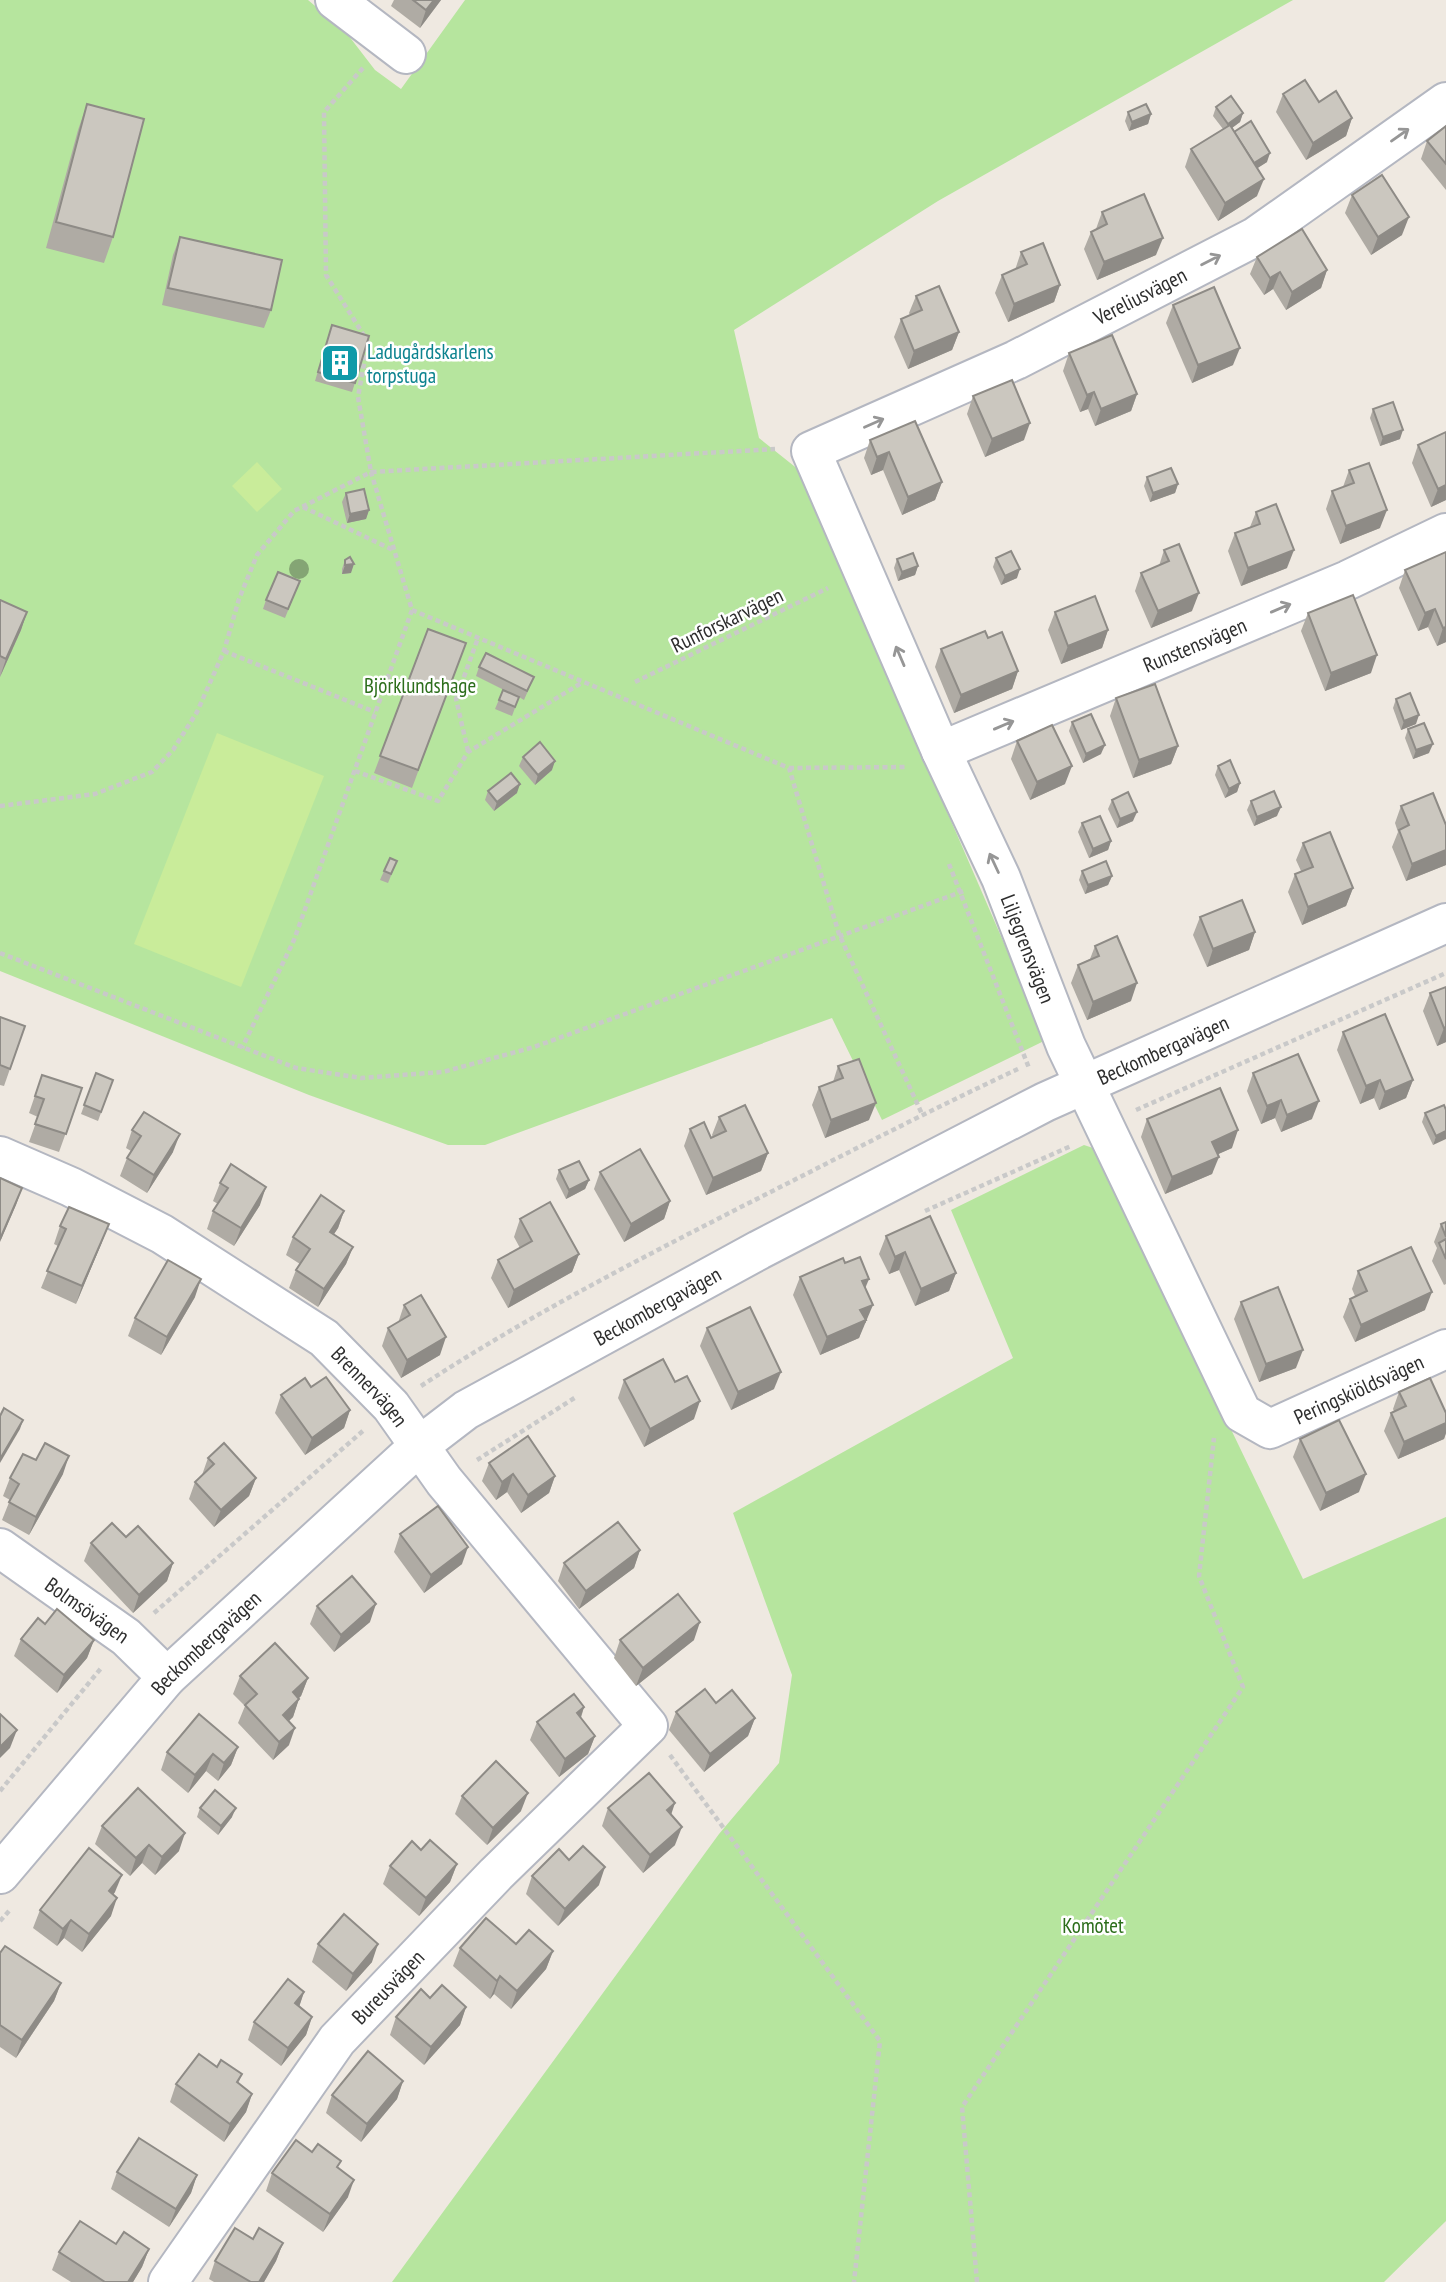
<svg xmlns="http://www.w3.org/2000/svg" width="1446" height="2282" font-family="'PT Sans Narrow',sans-serif">
<rect width="100%" height="100%" fill="#efe9e1"/>
<!-- green -->
<g fill="#b6e59e">
<polygon points="0,0 308,0 345,31 375,70 401,89 465,0 1293,0 938,201 734,330 759,438 799,470 1046,1040 882,1120 832,1018 485,1145 448,1145 309,1095 0,971"/>
<polygon points="1084,1145 1096,1149 1303,1579 1446,1517 1446,2221 1384,2282 392,2282 719,1834 779,1763 792,1675 733,1513 1013,1358 951,1210"/>
</g>
<!-- pitch -->
<g fill="#c9ec9a">
<polygon points="257,462 282,489 257,512 232,486"/>
<polygon points="217,733 324,776 241,987 134,944"/>
</g>
<g fill="none" stroke-linecap="round" stroke-linejoin="round">
<defs>
<g id="minor">
<polyline points="335,0 406,54"/>
<path id="s1" d="M1446 102 1255 237 1016 360 811 451 941 751 1001 878 1066 1046 1242 1413 1270 1429 1446 1349"/>
<path id="s2" d="M941 751 1348 580 1446 533"/>
<path id="s3" d="M0 1156 71 1187 162 1234 324 1338 391 1406 444 1481 648 1726 496 1874 337 2040 168 2282"/>
<path id="s4" d="M0 1548 126 1637 167 1677"/>
<path id="s5" d="M0 1874 167 1677 419 1446 466 1410 759 1250 1045 1102 1446 923"/>
</g>
</defs>
<!-- minor casing -->
<use href="#minor" stroke="#b4b7c1" stroke-width="42"/>
<!-- path -->
<g stroke="#c9c9c9" stroke-width="4.5" stroke-dasharray="5 3.5" stroke-linecap="butt">
<polyline points="363,68 324,112 326,275 368,342 358,397 371,472 775,449"/>
<polyline points="303,507 393,550"/>
<polyline points="412,610 789,768 839,934 922,1114"/>
<polyline points="224,651 375,712"/>
<polyline points="635,682 828,588"/>
<polyline points="468,751 456,699 478,638"/>
<polyline points="789,768 907,767"/>
<polyline points="355,771 438,801 468,752 583,682"/>
<polyline points="0,806 95,794 152,772 173,750 197,712 224,651 239,599 257,555 294,511 371,472 412,610 294,940 242,1048"/>
<polyline points="949,864 1029,1068"/>
<polyline points="0,953 296,1068 361,1078 443,1072 534,1047 964,891"/>
<polyline points="1136,1110 1446,973"/>
<polyline points="925,1211 1071,1146"/>
<path d="M421 1386C523 1319 630 1264 739 1208 832 1161 924 1113 1018 1069"/>
<polyline points="477,1460 576,1397"/>
<polyline points="154,1613 364,1430"/>
<polyline points="670,1755 880,2041 854,2282"/>
<polyline points="0,1791 102,1667"/>
<polyline points="0,1921 9,1911"/>
<polyline points="977,2282 962,2107 1243,1687 1199,1576 1214,1438"/>
</g>
<!-- minor -->
<use href="#minor" stroke="#fff" stroke-width="38"/>
</g>
<!-- trees -->
<circle fill="#84a574" cx="299" cy="569" r="10"/>
<!-- wall -->
<g fill="#afaba4">
<polygon points="394,0 441,0 420,28 391,6"/>
<polygon points="1283,94 1352,118 1346,136 1306,160 1276,112"/>
<polygon points="87,104 113,237 104,263 46,248 78,130"/>
<polygon points="1216,107 1243,113 1240,122 1232,128 1234,132 1267,162 1257,168 1257,196 1218,221 1185,167 1191,149 1223,129 1213,116"/>
<polygon points="1128,112 1151,114 1148,124 1129,131 1125,121"/>
<polygon points="1446,126 1446,190 1421,159 1427,141"/>
<polygon points="1352,195 1402,235 1371,255 1345,213"/>
<polygon points="1102,212 1156,255 1097,280 1084,249 1091,232 1096,229"/>
<polygon points="180,237 271,310 264,328 162,305 173,255"/>
<polygon points="1021,252 1060,285 1054,302 1008,322 995,293 1002,275 1015,270"/>
<polygon points="1257,257 1327,270 1321,288 1286,310 1273,289 1264,295 1250,274"/>
<polygon points="916,296 959,332 952,350 908,369 894,337 901,319 910,315 909,313"/>
<polygon points="1173,305 1233,365 1192,383 1166,323"/>
<polygon points="332,325 355,383 352,392 315,381"/>
<polygon points="1069,353 1137,394 1131,411 1095,426 1088,409 1080,412 1063,371"/>
<polygon points="973,396 1024,440 985,457 967,414"/>
<polygon points="1373,409 1400,439 1380,446 1370,418"/>
<polygon points="1446,432 1446,500 1431,507 1412,463 1418,445"/>
<polygon points="870,440 942,482 935,500 902,515 883,470 871,475 864,458"/>
<polygon points="1349,470 1380,528 1340,544 1326,509 1332,491 1343,487"/>
<polygon points="1147,477 1178,484 1175,493 1150,502 1144,486"/>
<polygon points="346,493 369,510 366,519 347,523 342,502"/>
<polygon points="1256,512 1287,568 1241,586 1228,551 1235,533 1250,527"/>
<polygon points="1164,550 1192,611 1151,628 1135,591 1141,573 1159,566"/>
<polygon points="1446,552 1446,642 1437,646 1428,627 1418,631 1399,588 1405,570"/>
<polygon points="996,558 1017,578 1001,585 993,567"/>
<polygon points="897,559 918,566 915,575 898,581 894,568"/>
<polygon points="345,560 351,573 342,574 342,569"/>
<polygon points="300,581 285,618 263,609 266,600"/>
<polygon points="0,600 27,612 21,630 0,677"/>
<polygon points="1055,612 1108,630 1102,648 1061,664 1048,630"/>
<polygon points="1308,613 1371,673 1325,691 1301,631"/>
<polygon points="428,629 466,643 412,788 374,773"/>
<polygon points="988,638 1018,671 1012,689 954,713 935,667 941,649"/>
<polygon points="479,667 534,677 524,700 519,697 512,716 495,709 503,690 518,697 476,676"/>
<polygon points="1116,698 1178,746 1171,764 1133,778 1110,716"/>
<polygon points="1396,699 1416,724 1401,730 1393,708"/>
<polygon points="1072,722 1101,754 1083,763 1069,731"/>
<polygon points="1408,729 1429,753 1413,759 1405,738"/>
<polygon points="1017,741 1065,784 1030,800 1011,759"/>
<polygon points="523,757 552,770 535,785 519,766"/>
<polygon points="1218,766 1240,783 1237,792 1225,798 1215,775"/>
<polygon points="488,791 517,793 494,811 485,800"/>
<polygon points="1112,800 1133,821 1117,828 1108,809"/>
<polygon points="1251,801 1277,816 1254,826 1247,810"/>
<polygon points="1401,806 1446,825 1446,865 1406,881 1392,847 1398,832 1395,823"/>
<polygon points="1082,823 1111,841 1108,850 1089,858 1078,832"/>
<polygon points="1303,843 1353,888 1346,906 1302,925 1288,892 1295,874 1301,871 1296,860"/>
<polygon points="397,861 388,883 380,880 384,871"/>
<polygon points="1082,871 1112,876 1108,885 1085,894 1079,880"/>
<polygon points="1200,917 1255,932 1249,950 1207,967 1193,935"/>
<polygon points="1095,946 1131,1001 1087,1020 1071,983 1078,965 1090,959"/>
<polygon points="1446,987 1446,1042 1437,1046 1423,1011 1430,993"/>
<polygon points="0,1017 25,1026 4,1086 0,1085"/>
<polygon points="1343,1032 1413,1080 1406,1098 1379,1110 1374,1098 1360,1104 1337,1050"/>
<polygon points="838,1066 869,1120 825,1138 812,1105 819,1087 833,1082"/>
<polygon points="96,1073 113,1080 98,1121 81,1114"/>
<polygon points="1253,1073 1312,1119 1281,1132 1275,1118 1261,1124 1247,1091"/>
<polygon points="42,1075 82,1088 59,1152 29,1142 38,1117 29,1113"/>
<polygon points="1446,1110 1433,1145 1422,1122 1425,1113"/>
<polygon points="719,1117 768,1153 761,1171 706,1195 684,1146 690,1129 711,1138 713,1137 712,1135"/>
<polygon points="1147,1119 1232,1148 1218,1154 1212,1174 1165,1194 1141,1137"/>
<polygon points="132,1130 173,1152 147,1193 120,1176 127,1158 131,1151 126,1148"/>
<polygon points="559,1170 589,1180 585,1189 566,1199 556,1179"/>
<polygon points="600,1172 670,1201 664,1219 624,1242 594,1189"/>
<polygon points="220,1183 260,1205 234,1246 207,1229 213,1211 218,1204 213,1201"/>
<polygon points="344,1211 338,1228 334,1234 353,1247 346,1264 318,1307 289,1288 296,1270 300,1264 286,1255 293,1237"/>
<polygon points="520,1219 579,1254 572,1272 508,1308 491,1278 498,1260 520,1248 514,1237"/>
<polygon points="1446,1222 1446,1284 1444,1285 1432,1261 1437,1248 1434,1242 1441,1224"/>
<polygon points="60,1226 102,1242 76,1304 41,1288 58,1246 54,1244"/>
<polygon points="886,1236 956,1273 949,1291 915,1306 899,1270 889,1274 879,1254"/>
<polygon points="845,1263 865,1288 866,1323 864,1323 859,1338 820,1355 793,1295 800,1277"/>
<polygon points="1358,1271 1425,1310 1355,1342 1343,1317 1350,1299 1355,1296 1352,1289"/>
<polygon points="195,1297 161,1355 128,1336 135,1318"/>
<polygon points="1241,1302 1296,1368 1259,1382 1234,1319"/>
<polygon points="404,1305 440,1355 401,1378 382,1346 388,1328 398,1323"/>
<polygon points="707,1328 774,1389 731,1410 700,1346"/>
<polygon points="624,1380 694,1419 644,1447 618,1398"/>
<polygon points="311,1387 350,1410 344,1428 305,1455 275,1413 281,1395"/>
<polygon points="1399,1392 1446,1413 1446,1433 1444,1439 1398,1459 1384,1431 1391,1413 1394,1411 1393,1409"/>
<polygon points="1300,1439 1359,1492 1320,1511 1293,1457"/>
<polygon points="208,1458 256,1478 249,1496 214,1527 189,1499 195,1482 202,1475"/>
<polygon points="489,1463 555,1476 549,1493 521,1513 507,1492 496,1500 482,1481"/>
<polygon points="63,1474 29,1535 2,1520 10,1500 3,1496 10,1478"/>
<polygon points="400,1534 462,1564 424,1593 394,1552"/>
<polygon points="126,1537 173,1563 167,1581 133,1613 84,1561 91,1543"/>
<polygon points="640,1550 634,1568 579,1609 558,1581 564,1563"/>
<polygon points="317,1606 370,1622 334,1652 310,1624"/>
<polygon points="45,1624 94,1640 87,1658 57,1693 14,1656 21,1639"/>
<polygon points="620,1640 694,1640 636,1686 614,1658"/>
<polygon points="240,1676 308,1678 301,1696 299,1698 293,1717 289,1721 289,1745 273,1760 238,1723 245,1706 233,1694"/>
<polygon points="716,1703 755,1718 748,1736 704,1772 669,1730 676,1712"/>
<polygon points="584,1707 581,1718 595,1736 588,1754 559,1777 530,1740 537,1722"/>
<polygon points="238,1747 231,1765 218,1781 206,1771 188,1793 161,1770 167,1752"/>
<polygon points="462,1796 521,1811 487,1845 455,1814"/>
<polygon points="200,1808 232,1817 218,1835 197,1817"/>
<polygon points="608,1808 675,1845 643,1873 602,1826"/>
<polygon points="102,1826 179,1851 155,1875 142,1863 130,1876 95,1844"/>
<polygon points="421,1850 457,1864 450,1882 419,1916 383,1884 390,1866"/>
<polygon points="569,1860 599,1885 558,1926 526,1894 532,1876"/>
<polygon points="115,1892 113,1895 111,1916 82,1952 64,1938 57,1946 33,1928 40,1910"/>
<polygon points="318,1944 372,1962 346,1991 312,1962"/>
<polygon points="516,1944 553,1951 546,1969 511,2009 494,1994 490,1999 453,1966 460,1948"/>
<polygon points="0,1953 61,1983 54,2001 16,2058 0,2047"/>
<polygon points="304,1992 299,2007 312,2017 306,2035 281,2066 248,2040 254,2022"/>
<polygon points="430,1998 466,2007 460,2025 424,2065 390,2035 396,2017"/>
<polygon points="217,2067 242,2074 238,2084 252,2094 246,2112 224,2142 170,2102 176,2084"/>
<polygon points="403,2081 397,2099 361,2142 326,2113 332,2095"/>
<polygon points="312,2152 338,2168 348,2197 323,2232 266,2191 272,2173"/>
<polygon points="117,2172 197,2175 191,2193 169,2227 111,2189"/>
<polygon points="253,2239 283,2243 276,2261 264,2282 214,2282 209,2279 215,2261"/>
<polygon points="116,2244 149,2249 142,2267 133,2282 71,2282 52,2270 59,2252"/>
</g>
<!-- shaded-wall -->
<g fill="#8e8b86">
<polygon points="434,0 441,0 420,28 426,10"/>
<polygon points="1243,113 1240,122 1225,133 1228,124"/>
<polygon points="1151,114 1148,124 1129,131 1132,122"/>
<polygon points="1352,118 1346,136 1306,160 1313,143"/>
<polygon points="1270,153 1267,162 1250,173 1253,164"/>
<polygon points="1264,179 1257,196 1218,221 1225,203"/>
<polygon points="1409,217 1402,235 1371,255 1378,237"/>
<polygon points="1163,238 1156,255 1097,280 1104,262"/>
<polygon points="1327,270 1321,288 1286,310 1292,292"/>
<polygon points="1280,272 1273,289 1264,295 1270,278"/>
<polygon points="1060,285 1054,302 1008,322 1014,304"/>
<polygon points="959,332 952,350 908,369 914,351"/>
<polygon points="1240,348 1233,365 1192,383 1198,365"/>
<polygon points="1094,392 1088,409 1080,412 1087,395"/>
<polygon points="1137,394 1131,411 1095,426 1101,409"/>
<polygon points="1030,423 1024,440 985,457 992,439"/>
<polygon points="1403,430 1400,439 1380,446 1383,437"/>
<polygon points="889,452 883,470 871,475 877,457"/>
<polygon points="942,482 935,500 902,515 908,497"/>
<polygon points="1178,484 1175,493 1150,502 1153,493"/>
<polygon points="1446,485 1446,500 1431,507 1438,489"/>
<polygon points="369,510 366,519 347,523 350,514"/>
<polygon points="1387,510 1380,528 1340,544 1346,526"/>
<polygon points="1294,550 1287,568 1241,586 1248,568"/>
<polygon points="354,564 351,573 342,574 345,565"/>
<polygon points="918,566 915,575 898,581 902,572"/>
<polygon points="1020,569 1017,578 1001,585 1005,576"/>
<polygon points="1199,593 1192,611 1151,628 1158,611"/>
<polygon points="1435,609 1428,627 1418,631 1425,613"/>
<polygon points="27,612 21,630 0,677 6,659"/>
<polygon points="1446,627 1446,642 1437,646 1443,628"/>
<polygon points="1108,630 1102,648 1061,664 1068,646"/>
<polygon points="1377,655 1371,673 1325,691 1331,673"/>
<polygon points="1018,671 1012,689 954,713 961,695"/>
<polygon points="1419,715 1416,724 1401,730 1404,721"/>
<polygon points="1433,744 1429,753 1413,759 1416,750"/>
<polygon points="1105,745 1101,754 1083,763 1086,754"/>
<polygon points="1178,746 1171,764 1133,778 1139,760"/>
<polygon points="555,761 552,770 535,785 538,775"/>
<polygon points="1072,766 1065,784 1030,800 1037,782"/>
<polygon points="1240,783 1237,792 1225,798 1229,789"/>
<polygon points="520,784 517,793 494,811 497,802"/>
<polygon points="1281,807 1277,816 1254,826 1257,817"/>
<polygon points="1137,812 1133,821 1117,828 1120,819"/>
<polygon points="1111,841 1108,850 1089,858 1093,849"/>
<polygon points="1446,850 1446,865 1406,881 1412,864"/>
<polygon points="1112,876 1108,885 1085,894 1088,885"/>
<polygon points="1353,888 1346,906 1302,925 1308,907"/>
<polygon points="1255,932 1249,950 1207,967 1213,949"/>
<polygon points="1137,983 1131,1001 1087,1020 1093,1002"/>
<polygon points="1446,1027 1446,1042 1437,1046 1444,1028"/>
<polygon points="1380,1080 1374,1098 1360,1104 1366,1086"/>
<polygon points="1413,1080 1406,1098 1379,1110 1385,1092"/>
<polygon points="1281,1100 1275,1118 1261,1124 1267,1106"/>
<polygon points="1319,1101 1312,1119 1281,1132 1287,1115"/>
<polygon points="876,1103 869,1120 825,1138 831,1120"/>
<polygon points="1238,1130 1232,1148 1205,1160 1212,1142"/>
<polygon points="1446,1131 1446,1139 1433,1145 1436,1136"/>
<polygon points="180,1134 173,1152 147,1193 154,1175"/>
<polygon points="768,1153 761,1171 706,1195 713,1178"/>
<polygon points="1219,1157 1212,1174 1165,1194 1172,1177"/>
<polygon points="589,1180 585,1189 566,1199 569,1190"/>
<polygon points="266,1187 260,1205 234,1246 241,1228"/>
<polygon points="22,1188 16,1205 0,1242 0,1239"/>
<polygon points="670,1201 664,1219 624,1242 631,1224"/>
<polygon points="344,1211 338,1228 324,1249 330,1232"/>
<polygon points="109,1224 102,1242 76,1304 82,1286"/>
<polygon points="353,1247 346,1264 318,1307 324,1289"/>
<polygon points="905,1252 899,1270 889,1274 895,1257"/>
<polygon points="579,1254 572,1272 508,1308 514,1290"/>
<polygon points="956,1273 949,1291 915,1306 921,1289"/>
<polygon points="201,1279 195,1297 161,1355 167,1337"/>
<polygon points="869,1279 862,1296 862,1281"/>
<polygon points="1432,1292 1425,1310 1355,1342 1361,1325"/>
<polygon points="873,1305 859,1338 820,1355 827,1337 860,1310"/>
<polygon points="446,1337 440,1355 401,1378 407,1360"/>
<polygon points="1303,1350 1296,1368 1259,1382 1266,1364"/>
<polygon points="781,1372 774,1389 731,1410 738,1392"/>
<polygon points="700,1401 694,1419 644,1447 650,1429"/>
<polygon points="350,1410 344,1428 305,1455 312,1438"/>
<polygon points="23,1420 20,1429 0,1463 0,1459"/>
<polygon points="1446,1423 1446,1433 1444,1439 1398,1459 1404,1442"/>
<polygon points="69,1456 63,1474 29,1535 36,1517"/>
<polygon points="513,1474 507,1492 496,1500 502,1482"/>
<polygon points="1366,1474 1359,1492 1320,1511 1326,1493"/>
<polygon points="555,1476 549,1493 521,1513 528,1495"/>
<polygon points="256,1478 249,1496 214,1527 221,1510"/>
<polygon points="468,1547 462,1564 424,1593 431,1575"/>
<polygon points="640,1550 634,1568 579,1609 586,1591"/>
<polygon points="173,1563 167,1581 133,1613 139,1595"/>
<polygon points="376,1604 370,1622 334,1652 341,1635"/>
<polygon points="700,1622 694,1640 636,1686 643,1668"/>
<polygon points="94,1640 87,1658 57,1693 64,1675"/>
<polygon points="308,1678 301,1696 286,1710 293,1692"/>
<polygon points="299,1699 293,1717 276,1733 283,1715"/>
<polygon points="584,1707 578,1725 577,1713"/>
<polygon points="755,1718 748,1736 704,1772 710,1754"/>
<polygon points="295,1728 289,1745 273,1760 279,1742"/>
<polygon points="17,1730 10,1748 0,1758 0,1747"/>
<polygon points="595,1736 588,1754 559,1777 565,1759"/>
<polygon points="238,1747 231,1765 218,1781 224,1763"/>
<polygon points="213,1754 206,1771 188,1793 195,1775"/>
<polygon points="528,1793 521,1811 487,1845 493,1828"/>
<polygon points="675,1803 669,1821 667,1810"/>
<polygon points="236,1808 232,1817 218,1835 221,1826"/>
<polygon points="682,1827 675,1845 643,1873 650,1855"/>
<polygon points="185,1833 179,1851 155,1875 162,1857"/>
<polygon points="149,1845 142,1863 130,1876 136,1858"/>
<polygon points="457,1864 450,1882 419,1916 426,1898"/>
<polygon points="605,1867 599,1885 558,1926 565,1909"/>
<polygon points="122,1875 115,1892 102,1909 109,1891"/>
<polygon points="117,1898 111,1916 82,1952 89,1934"/>
<polygon points="71,1920 64,1938 57,1946 63,1929"/>
<polygon points="378,1944 372,1962 346,1991 353,1974"/>
<polygon points="553,1951 546,1969 511,2009 517,1991"/>
<polygon points="500,1976 494,1994 490,1999 497,1981"/>
<polygon points="61,1983 54,2001 16,2058 22,2040"/>
<polygon points="304,1992 298,2010 295,2003"/>
<polygon points="466,2007 460,2025 424,2065 431,2047"/>
<polygon points="312,2017 306,2035 281,2066 288,2048"/>
<polygon points="403,2081 397,2099 361,2142 367,2124"/>
<polygon points="252,2094 246,2112 224,2142 230,2124"/>
<polygon points="197,2175 191,2193 169,2227 176,2209"/>
<polygon points="354,2180 348,2197 323,2232 330,2214"/>
<polygon points="283,2243 276,2261 264,2282 259,2282"/>
<polygon points="149,2249 142,2267 133,2282 128,2282"/>
</g>
<!-- building -->
<g fill="#cbc7bf" stroke="#8e8b86" stroke-width="2">
<polygon points="413,0 434,0 426,10"/>
<polygon points="1305,80 1319,102 1336,91 1352,118 1313,143 1283,94"/>
<polygon points="1231,96 1243,113 1228,124 1216,107"/>
<polygon points="87,104 144,119 113,237 56,222"/>
<polygon points="1146,104 1151,114 1132,122 1128,112"/>
<polygon points="1251,121 1270,153 1254,163 1234,132"/>
<polygon points="1230,125 1264,179 1225,203 1191,149"/>
<polygon points="1446,126 1446,164 1427,141"/>
<polygon points="1382,175 1409,217 1378,237 1352,195"/>
<polygon points="1144,194 1163,238 1104,262 1091,232 1107,224 1102,212"/>
<polygon points="1302,229 1327,270 1292,292 1280,272 1270,278 1257,257"/>
<polygon points="180,237 282,260 271,310 168,288"/>
<polygon points="1043,243 1060,285 1014,304 1002,275 1027,264 1021,252"/>
<polygon points="939,286 959,332 914,351 901,319 922,310 916,296"/>
<polygon points="1214,287 1240,348 1198,365 1173,305"/>
<polygon points="332,325 369,336 355,383 318,372"/>
<polygon points="1112,335 1137,394 1101,409 1094,392 1087,395 1069,353"/>
<polygon points="1012,380 1030,423 992,439 973,396"/>
<polygon points="1393,402 1403,430 1383,437 1373,409"/>
<polygon points="915,421 942,482 908,497 889,452 877,457 870,440"/>
<polygon points="1446,432 1446,485 1438,489 1418,445"/>
<polygon points="1369,463 1387,510 1346,526 1332,491 1354,483 1349,470"/>
<polygon points="1171,468 1178,484 1153,493 1147,477"/>
<polygon points="364,489 369,510 350,514 346,493"/>
<polygon points="1276,504 1294,550 1248,568 1235,533 1260,524 1256,512"/>
<polygon points="1179,544 1199,593 1158,611 1141,573 1169,561 1164,550"/>
<polygon points="1011,551 1020,569 1005,576 996,558"/>
<polygon points="1446,552 1446,627 1443,628 1435,609 1425,613 1405,570"/>
<polygon points="913,553 918,566 902,572 897,559"/>
<polygon points="350,557 354,564 345,565 345,560"/>
<polygon points="278,572 300,581 288,609 266,600"/>
<polygon points="1353,595 1377,655 1331,673 1308,613"/>
<polygon points="1095,596 1108,630 1068,646 1055,612"/>
<polygon points="0,600 27,612 6,659 0,656"/>
<polygon points="428,629 466,643 418,770 380,756"/>
<polygon points="985,631 988,638 1002,632 1018,671 961,695 941,649"/>
<polygon points="486,653 534,677 527,691 479,667"/>
<polygon points="1155,684 1178,746 1139,760 1116,698"/>
<polygon points="503,690 519,697 515,707 499,700"/>
<polygon points="1410,693 1419,715 1404,721 1396,699"/>
<polygon points="1091,714 1105,745 1086,754 1072,722"/>
<polygon points="1424,723 1433,744 1416,750 1408,729"/>
<polygon points="1052,725 1072,766 1037,782 1017,741"/>
<polygon points="540,742 555,761 538,775 523,757"/>
<polygon points="1230,760 1240,783 1229,789 1218,766"/>
<polygon points="511,773 520,784 497,802 488,791"/>
<polygon points="1274,791 1281,807 1257,817 1251,801"/>
<polygon points="1128,792 1137,812 1120,819 1112,800"/>
<polygon points="1433,793 1446,825 1446,850 1412,864 1399,830 1409,825 1401,806"/>
<polygon points="1100,816 1111,841 1093,849 1082,823"/>
<polygon points="1330,832 1353,888 1308,907 1295,874 1313,867 1303,843"/>
<polygon points="390,858 397,861 391,874 384,871"/>
<polygon points="1106,861 1112,876 1088,885 1082,871"/>
<polygon points="1242,900 1255,932 1213,949 1200,917"/>
<polygon points="1117,936 1137,983 1093,1002 1078,965 1099,956 1095,946"/>
<polygon points="1446,987 1446,1027 1444,1028 1430,993"/>
<polygon points="1385,1014 1413,1080 1385,1092 1380,1080 1366,1086 1343,1032"/>
<polygon points="0,1017 25,1026 10,1069 0,1065"/>
<polygon points="1298,1054 1319,1101 1287,1115 1281,1100 1267,1106 1253,1073"/>
<polygon points="859,1059 876,1103 831,1120 819,1087 843,1078 838,1066"/>
<polygon points="96,1073 113,1080 101,1112 84,1105"/>
<polygon points="42,1075 82,1088 66,1134 35,1124 44,1099 35,1096"/>
<polygon points="1220,1088 1238,1130 1212,1142 1219,1157 1172,1177 1147,1119"/>
<polygon points="745,1105 768,1153 713,1178 690,1129 704,1122 711,1138 726,1131 719,1117"/>
<polygon points="1444,1105 1446,1110 1446,1131 1436,1136 1425,1113"/>
<polygon points="144,1112 180,1134 154,1175 127,1158 141,1136 132,1130"/>
<polygon points="640,1149 670,1201 631,1224 600,1172"/>
<polygon points="579,1161 589,1180 569,1190 559,1170"/>
<polygon points="231,1164 266,1187 241,1228 213,1211 228,1188 220,1183"/>
<polygon points="0,1178 22,1188 0,1239"/>
<polygon points="321,1195 344,1211 330,1232 353,1247 324,1289 296,1270 310,1249 293,1237"/>
<polygon points="550,1202 579,1254 514,1290 498,1260 532,1241 520,1219"/>
<polygon points="69,1207 109,1224 82,1286 47,1271 66,1229 60,1226"/>
<polygon points="930,1216 956,1273 921,1289 905,1252 895,1257 886,1236"/>
<polygon points="1446,1222 1446,1237 1441,1224"/>
<polygon points="1446,1239 1446,1259 1439,1243"/>
<polygon points="1411,1247 1432,1292 1361,1325 1350,1299 1367,1291 1358,1271"/>
<polygon points="860,1257 869,1279 862,1281 873,1305 860,1310 866,1320 827,1337 800,1277 843,1258 845,1263"/>
<polygon points="168,1260 201,1279 167,1337 135,1318"/>
<polygon points="1278,1287 1303,1350 1266,1364 1241,1302"/>
<polygon points="421,1295 446,1337 407,1360 388,1328 410,1315 404,1305"/>
<polygon points="750,1307 781,1372 738,1392 707,1328"/>
<polygon points="663,1359 675,1382 687,1376 700,1401 650,1429 624,1380"/>
<polygon points="326,1377 350,1410 312,1438 281,1395 305,1378 311,1387"/>
<polygon points="1430,1378 1446,1413 1446,1423 1404,1442 1391,1413 1406,1406 1399,1392"/>
<polygon points="4,1408 23,1420 0,1459 0,1416"/>
<polygon points="1339,1420 1366,1474 1326,1493 1300,1439"/>
<polygon points="528,1436 555,1476 528,1495 513,1474 502,1482 489,1463"/>
<polygon points="45,1443 69,1456 36,1517 9,1502 19,1484 10,1478 23,1454 36,1460"/>
<polygon points="224,1443 256,1478 221,1510 195,1482 214,1464 208,1458"/>
<polygon points="438,1506 468,1547 431,1575 400,1534"/>
<polygon points="618,1522 640,1550 586,1591 564,1563"/>
<polygon points="112,1523 126,1537 138,1526 173,1563 139,1595 91,1543"/>
<polygon points="352,1576 376,1604 341,1635 317,1606"/>
<polygon points="678,1594 700,1622 643,1668 620,1640"/>
<polygon points="57,1609 94,1640 64,1675 21,1639 38,1618 45,1624"/>
<polygon points="275,1643 308,1678 293,1692 299,1699 283,1715 295,1728 279,1742 245,1705 257,1694 240,1676"/>
<polygon points="705,1689 716,1703 732,1690 755,1718 710,1754 676,1712"/>
<polygon points="574,1694 584,1707 577,1713 595,1736 565,1759 537,1722"/>
<polygon points="0,1714 17,1730 0,1747"/>
<polygon points="199,1714 238,1747 224,1763 213,1754 195,1775 167,1752"/>
<polygon points="496,1761 528,1793 493,1828 462,1796"/>
<polygon points="649,1773 675,1803 667,1810 682,1827 650,1855 608,1808"/>
<polygon points="138,1788 185,1833 162,1857 149,1845 136,1858 102,1826"/>
<polygon points="215,1790 236,1808 221,1826 200,1808"/>
<polygon points="430,1840 457,1864 426,1898 390,1866 412,1841 421,1850"/>
<polygon points="583,1846 605,1867 565,1909 532,1876 559,1849 569,1860"/>
<polygon points="89,1848 122,1875 109,1891 117,1898 89,1934 71,1920 63,1929 40,1910"/>
<polygon points="344,1914 378,1944 353,1974 318,1944"/>
<polygon points="486,1918 516,1944 529,1930 553,1951 517,1991 500,1976 497,1981 460,1948"/>
<polygon points="5,1946 61,1983 22,2040 0,2025 0,1953"/>
<polygon points="288,1979 304,1992 295,2003 312,2017 288,2048 254,2022"/>
<polygon points="442,1985 466,2007 431,2047 396,2017 421,1989 430,1998"/>
<polygon points="368,2051 403,2081 367,2124 332,2095"/>
<polygon points="199,2054 217,2067 221,2060 242,2074 237,2082 252,2094 230,2124 176,2084"/>
<polygon points="139,2138 197,2175 176,2209 117,2172"/>
<polygon points="296,2140 312,2152 318,2144 341,2161 337,2167 354,2180 330,2214 272,2173"/>
<polygon points="80,2221 116,2244 124,2232 149,2249 128,2282 105,2282 59,2252"/>
<polygon points="235,2228 253,2239 259,2228 283,2243 259,2282 251,2282 215,2261"/>
</g>
<!-- one-way arrows -->
<defs><path id="oneway-shaft" d="M-6 0H5M1.5-3L5.5 0L1.5 3" fill="none" stroke-width="1.6" stroke-linecap="round" stroke-linejoin="round" transform="scale(1.75)"/></defs>
<g stroke="#969696">
<use href="#oneway-shaft" transform="translate(1400 135) rotate(-35)"/>
<use href="#oneway-shaft" transform="translate(1211 260) rotate(-27)"/>
<use href="#oneway-shaft" transform="translate(874 423) rotate(-24)"/>
<use href="#oneway-shaft" transform="translate(1281 608) rotate(-23)"/>
<use href="#oneway-shaft" transform="translate(900 656) rotate(-113)"/>
<use href="#oneway-shaft" transform="translate(1004 725) rotate(-23)"/>
<use href="#oneway-shaft" transform="translate(994 863) rotate(-115)"/>
</g>
<!-- icons -->
<defs>
<symbol id="building-square" viewBox="-11 -11 22 22"><rect x="-9" y="-9" width="18" height="18" rx="4" fill="#0f9aa8" stroke="#fff"/><path d="M-4-6H4V6H1V3H-1V6H-4ZM-2.5-4.3h1.7v1.8h-1.7ZM.8-4.3h1.7v1.8H.8ZM-2.5-1h1.7V.8h-1.7ZM.8-1h1.7V.8H.8Z" fill="#fff"/></symbol>
</defs>
<g fill-rule="evenodd">
<use href="#building-square" x="318" y="341" width="44" height="44"/>
</g>
<g text-anchor="middle" dominant-baseline="central" stroke-width="5" stroke-linejoin="round" paint-order="stroke">
<!-- street labels -->
<g font-size="21" fill="#2e2e2e" stroke="#fff">
<text transform="translate(1140 296) rotate(-27)">Vereliusvägen</text>
<text transform="translate(727 620) rotate(-26)">Runforskarvägen</text>
<text stroke="none"><textPath href="#s2" startOffset="275">Runstensvägen</textPath></text>
<text stroke="none"><textPath href="#s1" startOffset="1270">Liljegrensvägen</textPath></text>
<text stroke="none"><textPath href="#s5" startOffset="1444">Beckombergavägen</textPath></text>
<text stroke="none"><textPath href="#s5" startOffset="877">Beckombergavägen</textPath></text>
<text stroke="none"><textPath href="#s3" startOffset="439">Brennervägen</textPath></text>
<text stroke="none"><textPath href="#s1" startOffset="1911">Peringskiöldsvägen</textPath></text>
<text stroke="none"><textPath href="#s4" startOffset="107">Bolmsövägen</textPath></text>
<text stroke="none"><textPath href="#s5" startOffset="310">Beckombergavägen</textPath></text>
<text transform="translate(388 1987) rotate(-46)">Bureusvägen</text>
</g>
<!-- culture labels -->
<g font-size="21" fill="#0d838f" stroke="#fff" text-anchor="start">
<text x="367" y="351">Ladugårdskarlens<tspan x="367" dy="24">torpstuga</tspan></text>
</g>
<!-- park labels -->
<g font-size="21" fill="#2c6e1b" stroke="#fff">
<text x="420" y="685">Björklundshage</text>
<text x="1093" y="1925">Komötet</text>
</g>
</g>
</svg>
